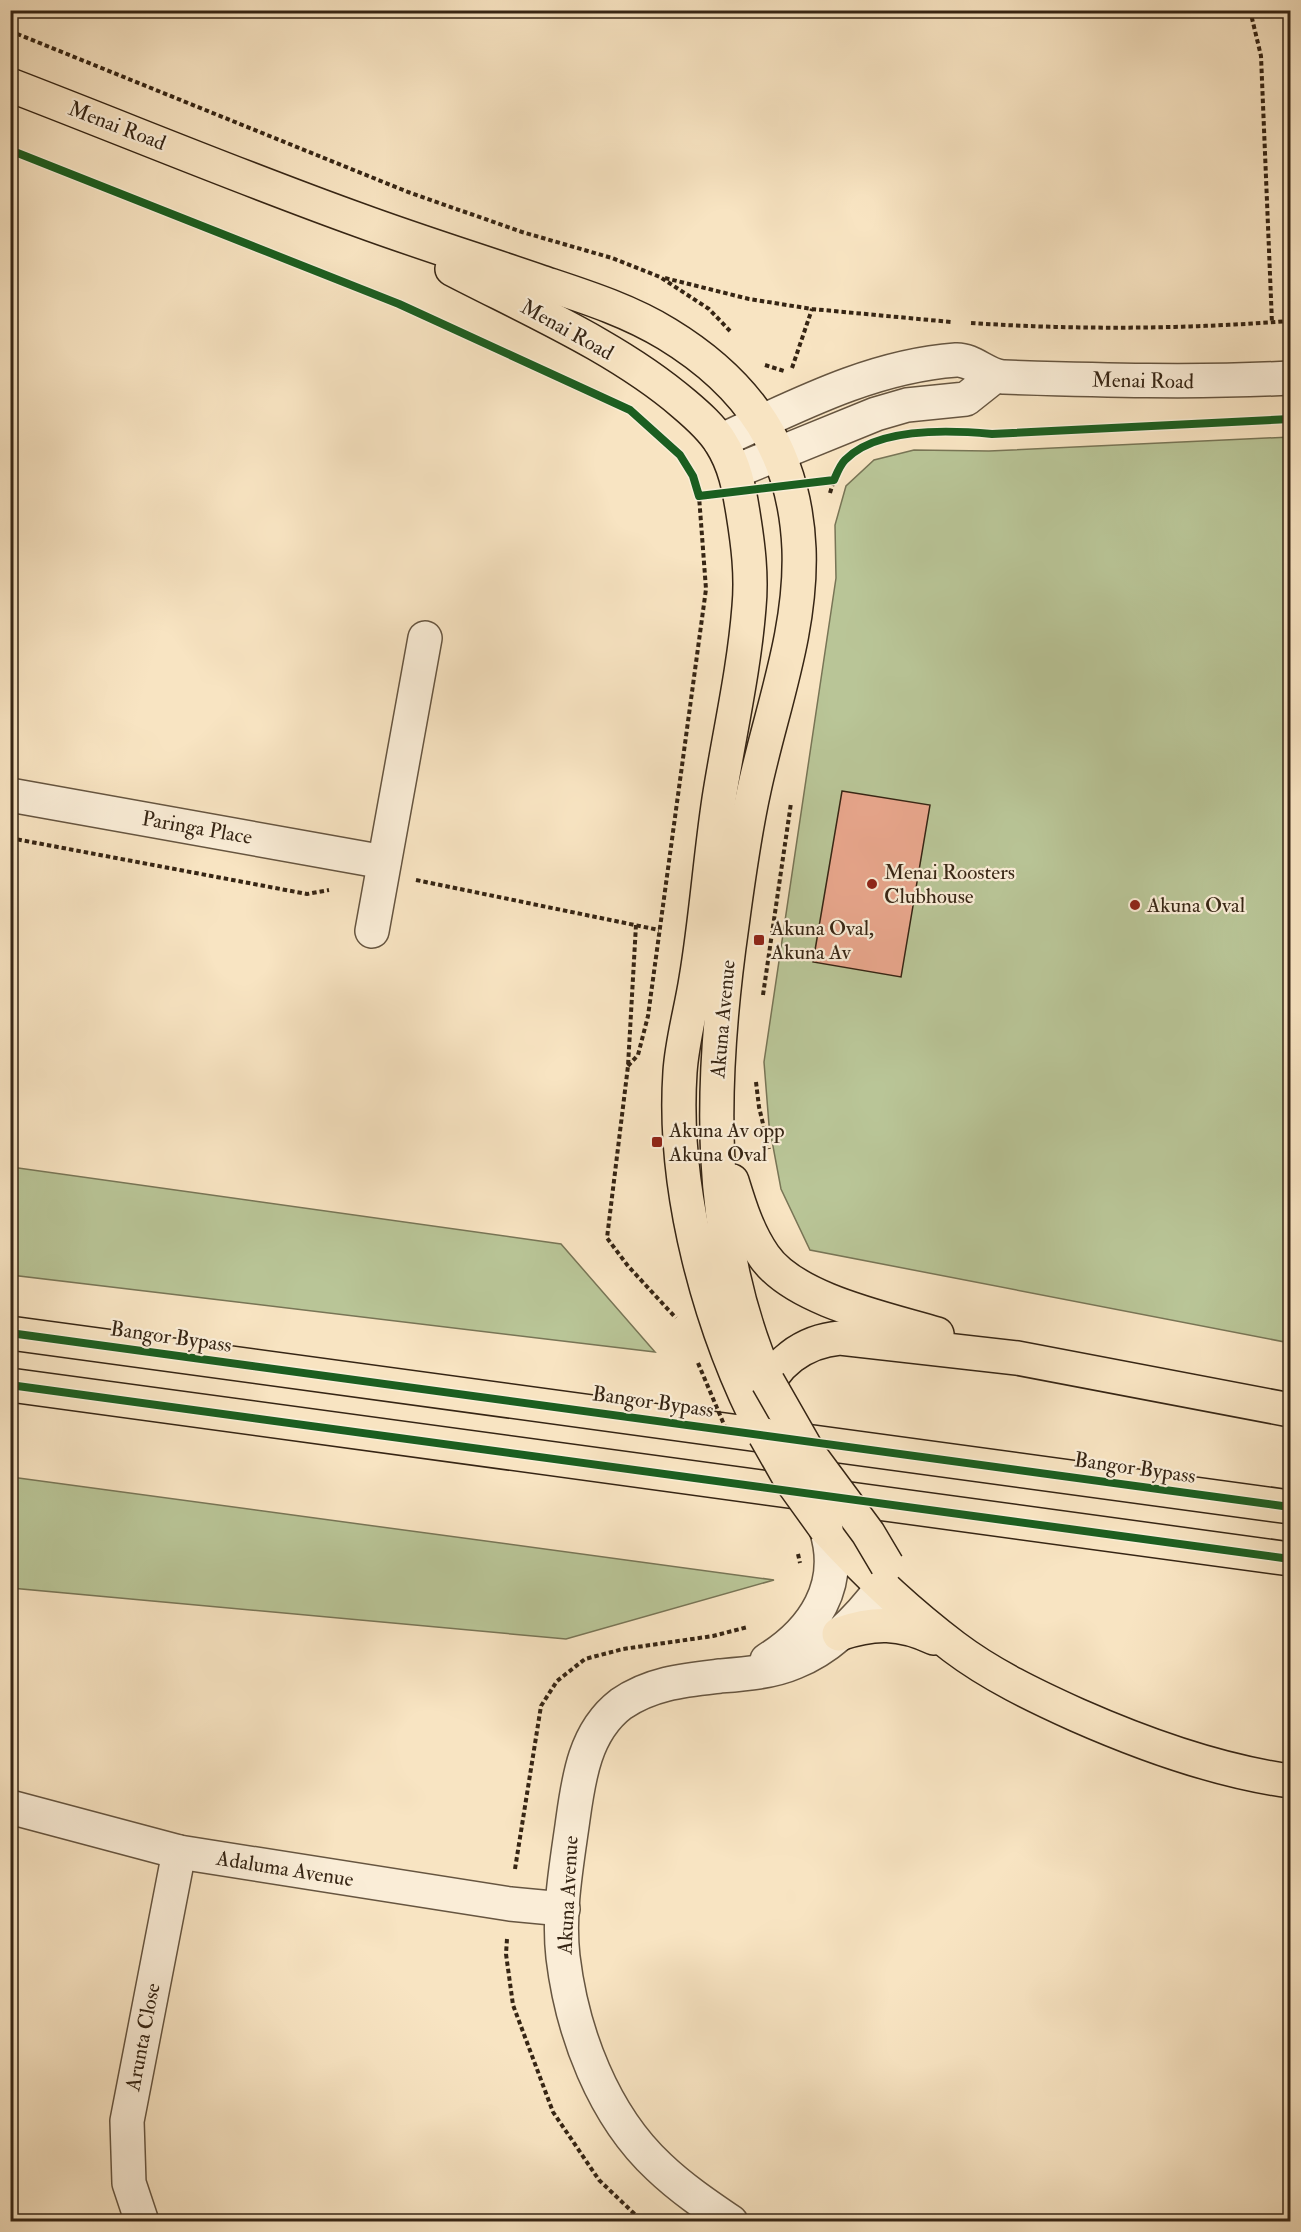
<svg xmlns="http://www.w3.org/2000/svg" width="1301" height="2232" font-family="'IM FELL Double Pica',serif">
<rect width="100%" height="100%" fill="#f8e4c2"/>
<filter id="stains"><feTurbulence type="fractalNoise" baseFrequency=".00333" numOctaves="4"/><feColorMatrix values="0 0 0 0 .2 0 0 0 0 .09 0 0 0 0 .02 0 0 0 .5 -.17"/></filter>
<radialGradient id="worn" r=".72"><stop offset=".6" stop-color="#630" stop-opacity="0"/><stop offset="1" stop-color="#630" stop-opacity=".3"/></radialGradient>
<!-- green -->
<g fill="#b9c597" stroke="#787556" stroke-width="1.5">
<polygon points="1290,437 1290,1343 810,1250 781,1189 769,1125 764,1062 836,578 835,525 846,486 874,460 914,450 989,451"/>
<polygon points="11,1167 561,1244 655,1352 11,1275"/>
<polygon points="11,1477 774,1580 566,1639 11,1588"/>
</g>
<!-- building -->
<polygon fill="#e9a78d" stroke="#362514" stroke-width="1.5" points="842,791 930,805 901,977 813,962"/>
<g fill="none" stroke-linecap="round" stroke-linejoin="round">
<defs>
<g id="minor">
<path d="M720 441C796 406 872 366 956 360 972 359 987 376 1003 377 1099 380 1194 383 1290 378"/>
<polyline points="736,471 876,414 907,405 966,399 995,376"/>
<polyline points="10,795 384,862"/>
<polyline points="372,931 425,638"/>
<path d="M767 1660C814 1631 844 1585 826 1529"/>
<polyline points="10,1807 179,1852 510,1904 563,1909"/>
<polyline points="142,2222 129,2183 127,2121 179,1852"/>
<path d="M731 2222C706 2205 681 2188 659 2167 603 2115 572 2032 563 1957 558 1914 566 1868 572 1826 578 1783 583 1733 621 1704 651 1683 685 1680 720 1676 745 1674 772 1672 795 1662 831 1648 861 1616 883 1586"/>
</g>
<g id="major">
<path d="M10 85C127 130 242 178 359 220 419 242 480 261 541 282 583 296 628 310 667 334 749 384 795 451 799 549 802 632 771 710 754 790 744 835 738 880 732 925 710 1079 704 1237 768 1382"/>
<path d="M452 269C529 309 619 348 684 404 697 415 712 428 721 443 735 465 739 488 743 513 748 544 752 575 749 607 744 671 729 735 719 799 710 859 706 920 696 979 691 1011 682 1041 680 1072 672 1191 710 1330 765 1435"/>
<path d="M732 1181C740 1207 748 1233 764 1256 794 1300 887 1319 937 1334"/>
<polyline points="10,1333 1290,1507"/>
<polyline points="10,1385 1290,1559"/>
<path d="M762 1399C772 1364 804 1341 840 1338L1017 1358 1290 1410"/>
<path d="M826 1529C865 1572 908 1612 954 1647 991 1675 1035 1696 1077 1715 1145 1745 1217 1771 1290 1781"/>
<path d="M839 1634C874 1622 900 1622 934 1638"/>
</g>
</defs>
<!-- minor casing -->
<use href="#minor" stroke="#665540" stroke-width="36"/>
<!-- major casing -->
<use href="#major" stroke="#362514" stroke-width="36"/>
<!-- path -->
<g stroke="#362514" stroke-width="4" stroke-dasharray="4.5 3" stroke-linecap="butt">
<polyline points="1250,10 1261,56 1272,323"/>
<polyline points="10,31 408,192 522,232 612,258 660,277 709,309 730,331"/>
<polyline points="665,278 749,299 812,309 951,322"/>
<path d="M971 323C1077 330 1184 329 1290 321"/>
<polyline points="765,365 784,371"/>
<polyline points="792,368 812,309"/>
<polyline points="830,493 834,480"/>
<polyline points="10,838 307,894 329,890"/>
<polyline points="416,880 659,930"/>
<polyline points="636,925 628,1066 607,1238 628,1266 676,1318"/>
<polyline points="763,995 791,803"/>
<polyline points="628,1066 638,1055 648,1016 706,589 699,496"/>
<polyline points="756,1082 759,1107 769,1149"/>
<polyline points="515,1869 541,1706 557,1681 585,1659 623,1649 713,1636 748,1627"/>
<polyline points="507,1939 506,1954 513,2005 553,2112 599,2180 643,2222"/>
</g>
<!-- minor -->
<use href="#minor" stroke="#faedd7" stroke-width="33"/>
<!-- major -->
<use href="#major" stroke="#f8e4c2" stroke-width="33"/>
<defs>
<g id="major-bridge">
<polyline points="768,1382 808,1452 868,1533 887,1565"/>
<polyline points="765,1435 790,1479 826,1529"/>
</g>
</defs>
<!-- major-bridge casing -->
<use href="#major-bridge" stroke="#362514" stroke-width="36" stroke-linecap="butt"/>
<!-- path-bridge -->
<g stroke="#362514" stroke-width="4" stroke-dasharray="4.5 3" stroke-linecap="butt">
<polyline points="698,1363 728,1434"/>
<polyline points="798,1554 800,1563"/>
</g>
<!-- major-bridge -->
<use href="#major-bridge" stroke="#f8e4c2" stroke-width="33"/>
<defs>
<g id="cycleway">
<path d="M10 150 399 304 630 410 680 455 693 476 699 496 834 480C837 473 840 465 845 460 877 427 950 430 992 434L1290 419"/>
<polyline points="10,1333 1290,1507"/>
<polyline points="10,1385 1290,1559"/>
</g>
</defs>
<!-- cycleway casing -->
<use href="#cycleway" stroke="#faedd7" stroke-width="11"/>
<!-- cycleway -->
<use href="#cycleway" stroke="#1b5e20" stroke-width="8"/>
</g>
<!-- markers -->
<g fill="#8f2418" stroke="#faedd7" stroke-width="2">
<circle cx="872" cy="884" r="6"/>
<circle cx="1135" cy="905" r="6"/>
<rect x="753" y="934" width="12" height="12" rx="3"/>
<rect x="651" y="1136" width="12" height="12" rx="3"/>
</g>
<g text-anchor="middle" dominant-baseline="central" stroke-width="4.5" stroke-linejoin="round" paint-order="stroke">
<!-- street labels -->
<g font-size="21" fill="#362514" stroke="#faedd7">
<text transform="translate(117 126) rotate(21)">Menai Road</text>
<text transform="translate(567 330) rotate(29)">Menai Road</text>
<text transform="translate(1143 381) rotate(1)">Menai Road</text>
<text transform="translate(197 828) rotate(10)">Paringa Place</text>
<text transform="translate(723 1019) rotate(-85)">Akuna Avenue</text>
<text transform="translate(171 1337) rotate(8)">Bangor Bypass</text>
<text transform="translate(653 1402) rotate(8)">Bangor Bypass</text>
<text transform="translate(1135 1468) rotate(8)">Bangor Bypass</text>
<text transform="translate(285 1869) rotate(9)">Adaluma Avenue</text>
<text transform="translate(568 1895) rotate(-87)">Akuna Avenue</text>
<text transform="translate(143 2037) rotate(-79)">Arunta Close</text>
</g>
<!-- poi labels -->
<g font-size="21" fill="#362514" stroke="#faedd7" text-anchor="start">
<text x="884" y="872">Menai Roosters<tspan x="884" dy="24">Clubhouse</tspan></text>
<text x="1147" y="905">Akuna Oval</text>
<text x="771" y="928">Akuna Oval,<tspan x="771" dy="24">Akuna Av</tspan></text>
<text x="669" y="1130">Akuna Av opp<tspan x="669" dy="24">Akuna Oval</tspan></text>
</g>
</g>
<!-- margin -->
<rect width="1301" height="2232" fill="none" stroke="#f8e4c2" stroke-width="36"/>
<rect x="12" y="12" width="1277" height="2208" fill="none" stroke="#362514" stroke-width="3"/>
<rect x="18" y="18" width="1265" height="2196" fill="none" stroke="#362514" stroke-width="1.5"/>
<rect width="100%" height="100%" filter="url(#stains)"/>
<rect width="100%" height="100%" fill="url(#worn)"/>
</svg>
